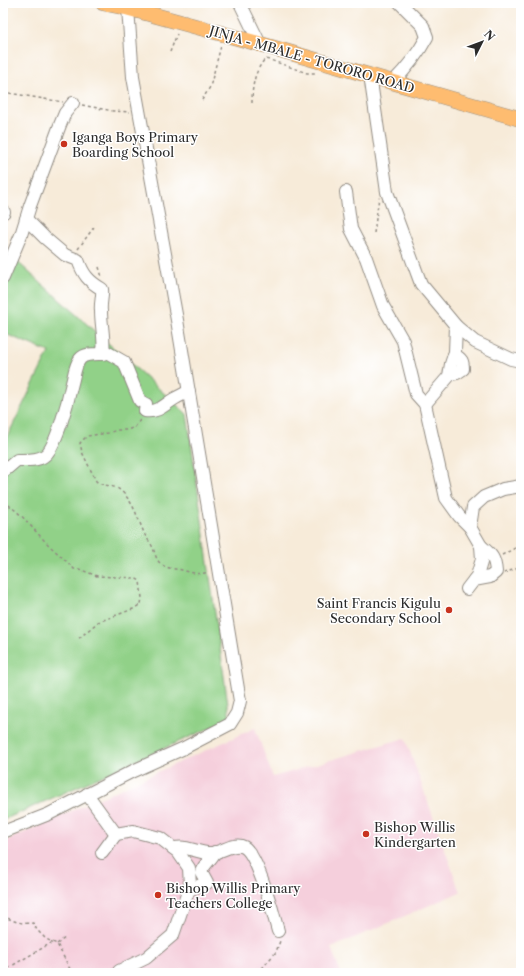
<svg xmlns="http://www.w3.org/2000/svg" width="524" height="976" font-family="'Libre Caslon Text',serif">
<rect width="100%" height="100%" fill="#fff"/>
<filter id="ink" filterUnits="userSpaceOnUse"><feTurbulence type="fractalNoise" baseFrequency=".025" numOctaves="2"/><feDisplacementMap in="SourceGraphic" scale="8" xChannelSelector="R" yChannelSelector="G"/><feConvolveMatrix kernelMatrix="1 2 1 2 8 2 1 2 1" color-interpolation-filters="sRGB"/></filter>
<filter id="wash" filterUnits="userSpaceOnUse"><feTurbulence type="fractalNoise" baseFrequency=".012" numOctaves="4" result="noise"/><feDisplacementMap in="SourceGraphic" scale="16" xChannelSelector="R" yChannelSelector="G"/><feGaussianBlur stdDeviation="0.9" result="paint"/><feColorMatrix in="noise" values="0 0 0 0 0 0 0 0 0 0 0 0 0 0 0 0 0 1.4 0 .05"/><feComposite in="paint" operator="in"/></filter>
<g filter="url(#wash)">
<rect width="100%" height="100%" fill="#f7ebd9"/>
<!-- built -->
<polygon fill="#f5cfdc" points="255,728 273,777 405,738 460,892 331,948 341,973 3,973 3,842"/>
<!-- green -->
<polygon fill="#91d188" stroke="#5e7e5a" points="12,257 187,414 230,719 3,820 3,436 7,437 49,352 3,333 3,283"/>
</g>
<g filter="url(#ink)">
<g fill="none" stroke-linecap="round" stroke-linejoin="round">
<defs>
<g id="minor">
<polyline points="240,3 260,44"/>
<polyline points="370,75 387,192 421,284 456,326 475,342 511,359 521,361"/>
<path d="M393 82C407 68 418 54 427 37L423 26 400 3"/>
<polyline points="346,192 351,229 366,258 383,306 403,341 416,394 425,404 446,498 459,516 470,527 481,546 482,559 477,576 467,589"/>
<polyline points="3,212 4,212"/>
<polyline points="3,278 21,235 30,206 60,125 65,113 73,103"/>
<path d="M103 350 124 362 140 401 146 404 145 411C158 413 164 405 174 399 179 396 184 394 189 391"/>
<path d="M450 374 457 373 463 369C463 362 462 358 454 355"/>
<polyline points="425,404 449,376 451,364 455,352 456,326"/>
<path d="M3 472 17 460C25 460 37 461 44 456 56 449 69 397 72 383 74 376 75 365 80 359 85 353 96 354 103 354 105 340 101 325 101 311 100 303 103 296 102 289 88 281 83 274 78 260L65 255 45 238 26 219"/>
<polyline points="470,527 473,507 484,497 503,489 521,486"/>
<path d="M474 580 490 577 496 572C495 558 492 555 481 546"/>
<polyline points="87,794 116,834 133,831 160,838 178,852 189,868 190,886 173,935 146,958 119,971"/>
<polyline points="3,832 49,814 133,771 182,749 230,724 237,713 240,701 177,320 133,77 128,8"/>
<path d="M173 848C177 848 181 847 185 848 194 849 203 854 212 853 222 852 234 842 244 847 257 854 274 915 278 931"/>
<polyline points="102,853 116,834"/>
<path d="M188 890 207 883 201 872C204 864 211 860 215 852"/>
</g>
<polyline id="major" points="103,3 128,8 260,44 521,119"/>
</defs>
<!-- minor casing -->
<use href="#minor" stroke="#918b82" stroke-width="14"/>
<!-- major casing -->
<use href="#major" stroke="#918b82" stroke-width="16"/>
<!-- path -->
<g stroke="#918b82" stroke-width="1.5" stroke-dasharray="3 3" stroke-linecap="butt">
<polyline points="170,52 177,34"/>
<polyline points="3,92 63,102"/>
<polyline points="202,100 210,87 221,46"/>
<path d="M252 103C252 87 254 72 265 59L270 60 307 73H317"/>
<polyline points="82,105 113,111 130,112"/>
<polyline points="374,233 379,197"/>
<polyline points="78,249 94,227"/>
<polyline points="99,267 102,277"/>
<path d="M140 420 135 427 127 430H117L108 433 87 436 80 443 82 452 96 481C102 487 114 484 121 491 134 502 138 520 145 535 147 539 151 543 153 548 155 553 156 560 161 564 168 570 177 568 185 571 194 573 199 575 209 572"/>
<path d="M3 502C19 510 30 526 42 538 52 549 64 558 74 569H79L97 576 135 578 140 581 142 598 141 604 133 609 98 622 77 640"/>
<polyline points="502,555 521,545"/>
<polyline points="504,573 521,567"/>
<path d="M3 915C13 922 22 924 33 923L37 930 46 939 57 944 72 973"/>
<polyline points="57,944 66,937"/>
<polyline points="3,971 53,942"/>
<polyline points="258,973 276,952 280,941"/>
</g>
<!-- minor -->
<use href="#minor" stroke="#fff" stroke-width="12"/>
<!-- major -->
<use href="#major" stroke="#febc70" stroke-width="15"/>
</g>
</g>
<!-- markers -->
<g fill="#c8321e" stroke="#fff" stroke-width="1.5">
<circle cx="64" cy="144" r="4"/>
<circle cx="449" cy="610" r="4"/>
<circle cx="366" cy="834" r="4"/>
<circle cx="158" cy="895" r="4"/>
</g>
<g text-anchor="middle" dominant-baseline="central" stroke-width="3" stroke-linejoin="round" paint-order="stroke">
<!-- street labels -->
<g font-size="13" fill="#2b2b2b" stroke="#fff">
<text transform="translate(312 59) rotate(16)">JINJA - MBALE - TORORO ROAD</text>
</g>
<!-- poi labels -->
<g font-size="13" fill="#2b2b2b" stroke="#fff" text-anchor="start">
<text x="72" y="137">Iganga Boys Primary<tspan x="72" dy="15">Boarding School</tspan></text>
<text x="441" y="603" text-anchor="end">Saint Francis Kigulu<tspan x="441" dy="15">Secondary School</tspan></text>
<text x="374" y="827">Bishop Willis<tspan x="374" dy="15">Kindergarten</tspan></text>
<text x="166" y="888">Bishop Willis Primary<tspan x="166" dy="15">Teachers College</tspan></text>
</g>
</g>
<!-- margin -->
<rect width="524" height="976" fill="none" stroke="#fff" stroke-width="16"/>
<!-- north arrow -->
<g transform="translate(482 42) rotate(48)" stroke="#ffffff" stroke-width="3" paint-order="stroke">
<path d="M0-3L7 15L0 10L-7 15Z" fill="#2b2b2b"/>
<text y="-6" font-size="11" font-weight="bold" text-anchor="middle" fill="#2b2b2b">N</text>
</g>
</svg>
